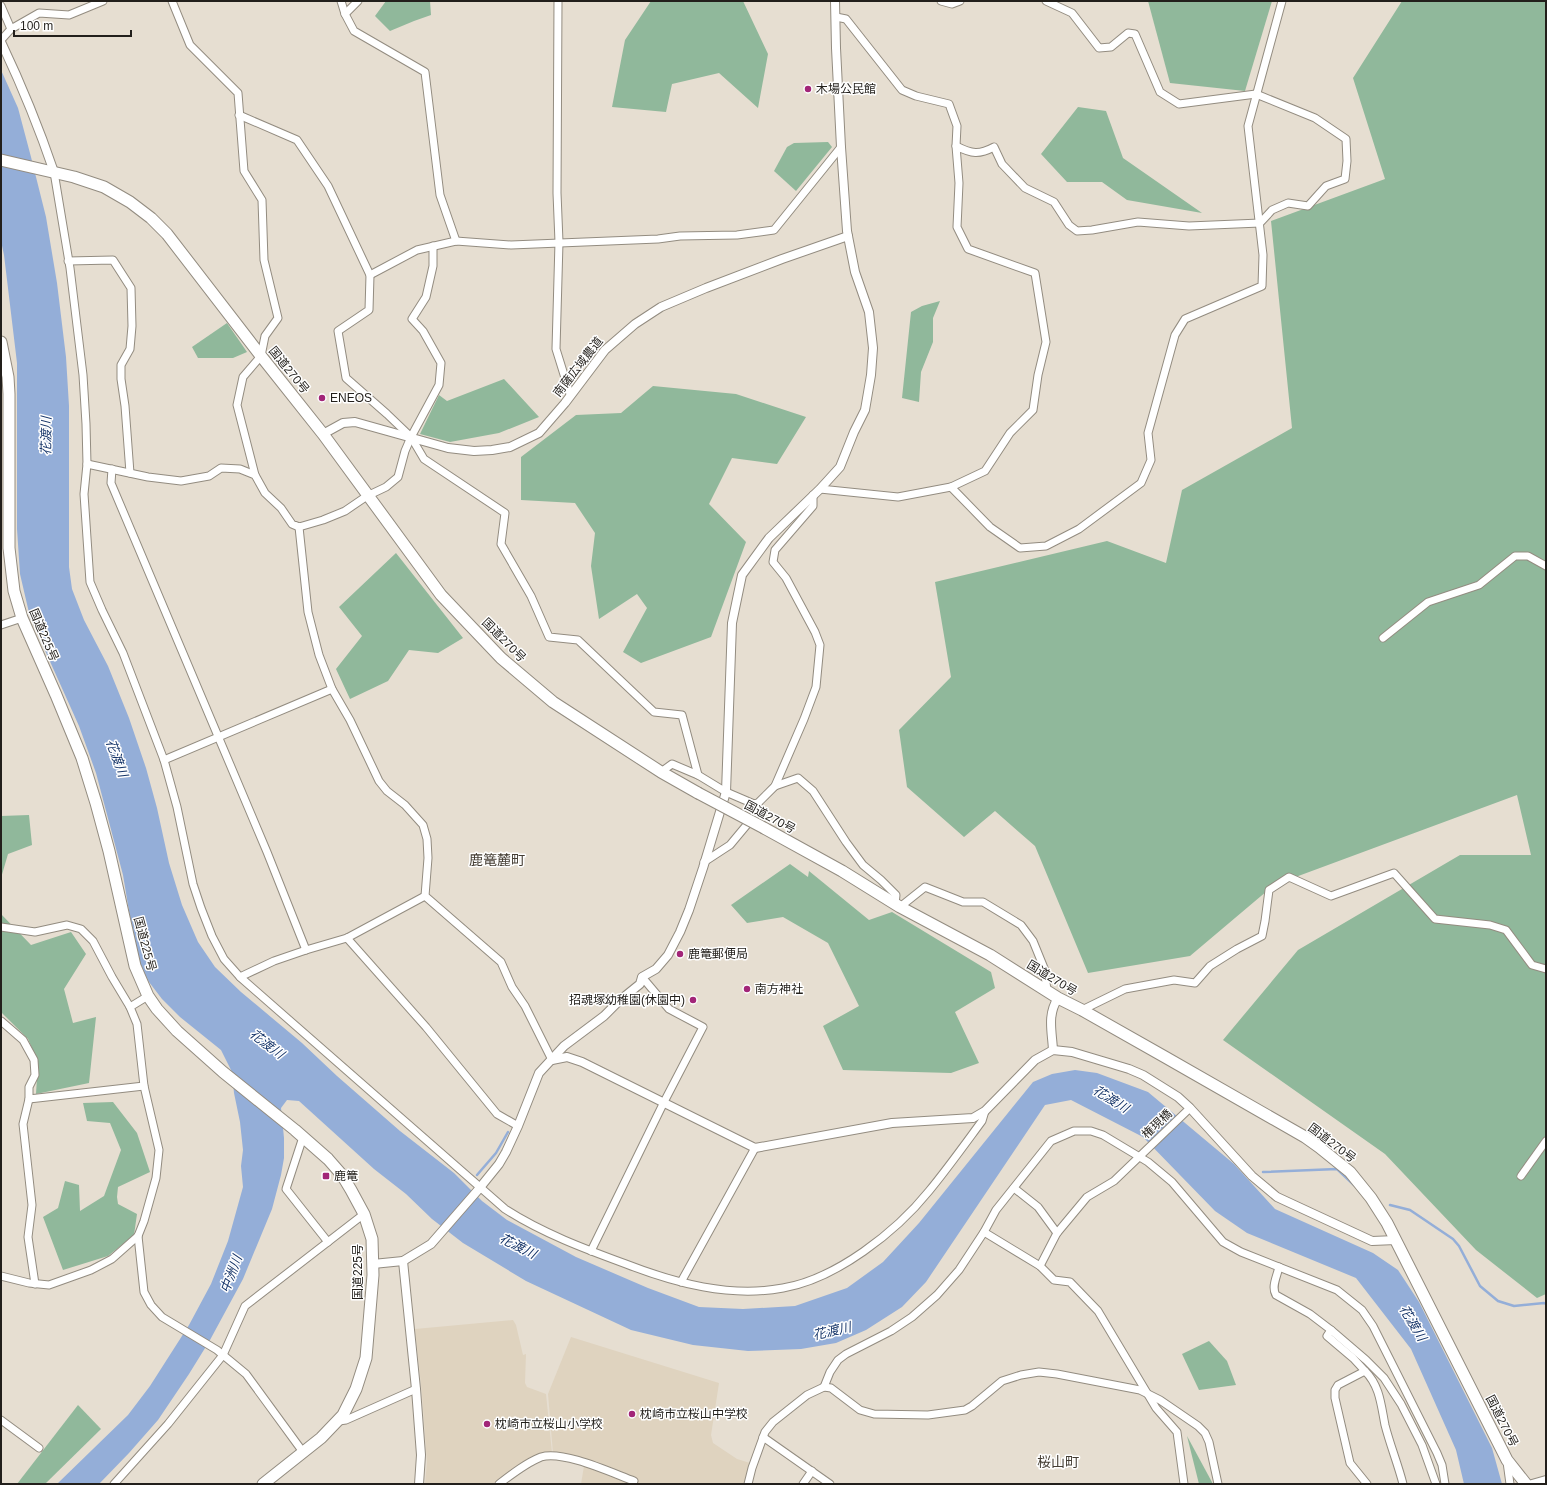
<svg xmlns="http://www.w3.org/2000/svg" width="1547" height="1485" font-family="Arial,'Noto Sans JP',sans-serif">
<rect width="100%" height="100%" fill="#e6ded1"/>
<!-- built -->
<g fill="#dfd3bf">
<polygon points="513,1320 516,1325 523,1355 526,1354 525,1383 527,1387 546,1394 552,1453 496,1484 425,1484 427,1462 422,1395 415,1329"/>
<polygon points="571,1337 719,1383 711,1435 713,1443 737,1459 750,1463 745,1484 581,1484 585,1460 564,1453 553,1453 548,1394"/>
</g>
<!-- green -->
<g fill="#90b89b">
<polygon points="386,1 430,1 431,15 414,21 390,31 375,16"/>
<polygon points="651,1 743,1 768,54 758,108 719,73 672,84 666,112 612,107 625,40"/>
<polygon points="1148,1 1272,1 1245,91 1170,83"/>
<polygon points="1402,1 1546,1 1546,1294 1537,1298 1476,1250 1385,1154 1223,1040 1298,950 1460,855 1531,855 1517,795 1274,885 1190,956 1088,973 1035,846 995,811 964,837 907,787 899,730 951,677 935,582 1107,541 1166,563 1182,490 1292,428 1271,221 1385,179 1353,78"/>
<polygon points="1078,107 1106,111 1123,158 1202,213 1127,200 1102,182 1067,182 1041,154"/>
<polygon points="828,142 832,147 796,191 774,171 787,147 794,143"/>
<polygon points="940,301 933,318 933,342 921,372 919,402 902,398 911,312 922,306"/>
<polygon points="227,323 247,352 233,358 198,358 192,347"/>
<polygon points="504,379 539,417 499,433 450,442 420,434 439,395 447,401"/>
<polygon points="653,386 736,394 806,417 777,464 732,458 709,504 746,542 711,637 641,663 623,652 647,608 637,594 599,619 591,566 595,533 575,503 521,500 521,457 576,415 621,413"/>
<polygon points="396,553 463,638 438,653 409,650 388,681 350,699 336,669 362,636 339,607"/>
<polygon points="29,815 32,845 8,854 1,878 1,816"/>
<polygon points="790,864 808,877 809,871 869,920 892,912 991,972 995,988 955,1012 979,1063 951,1073 843,1070 823,1026 859,1006 828,943 783,917 747,923 731,905"/>
<polygon points="1,914 31,945 71,932 86,954 64,989 73,1023 96,1017 89,1083 36,1094 38,1062 28,1039 1,1012"/>
<polygon points="113,1102 137,1133 150,1172 118,1187 117,1197 118,1204 137,1214 134,1235 108,1256 63,1270 43,1217 58,1208 65,1181 79,1185 80,1211 104,1196 121,1150 110,1123 87,1121 83,1103"/>
<polygon points="1209,1341 1227,1361 1236,1385 1199,1390 1182,1354"/>
<polygon points="78,1405 101,1429 45,1484 17,1484"/>
<polygon points="1187,1436 1213,1484 1199,1484"/>
</g>
<!-- water -->
<polygon fill="#94aed8" points="1,70 18,108 31,157 46,217 57,283 66,357 69,406 69,567 72,589 84,620 108,666 129,718 146,768 157,808 169,863 182,905 198,942 215,967 241,992 302,1043 337,1076 400,1131 454,1173 482,1201 507,1220 576,1257 648,1288 699,1307 743,1309 795,1306 847,1288 883,1262 919,1223 1033,1082 1052,1074 1075,1070 1097,1073 1148,1092 1234,1164 1275,1209 1373,1253 1398,1270 1419,1302 1492,1448 1502,1484 1464,1484 1456,1450 1411,1349 1356,1278 1247,1233 1215,1211 1143,1137 1071,1100 1045,1105 926,1282 902,1307 866,1330 836,1343 801,1349 748,1351 693,1345 631,1330 526,1281 463,1243 432,1219 406,1194 374,1169 299,1101 287,1100 281,1108 284,1138 284,1158 281,1175 272,1209 243,1279 210,1340 189,1374 158,1420 129,1453 99,1484 57,1484 128,1415 150,1386 189,1325 211,1284 228,1241 243,1187 241,1166 243,1150 240,1122 234,1093 232,1072 221,1050 180,1017 162,999 149,982 137,959 123,875 96,773 79,726 30,617 20,574 17,529 17,363 4,255 1,241"/>
<g fill="none" stroke-linecap="round" stroke-linejoin="round">
<!-- stream -->
<g stroke="#94aed8" stroke-width="2.5">
<polyline points="1263,1172 1337,1169 1354,1185"/>
<polyline points="477,1175 496,1153 508,1132"/>
<polyline points="1390,1205 1410,1210 1453,1239 1459,1246 1480,1286 1498,1301 1514,1306 1544,1303 1546,1304"/>
</g>
<defs>
<g id="minor">
<polyline points="172,1 190,45 238,93 244,171 262,200 264,260 278,318 265,336 261,356 243,377 237,405 255,475"/>
<polyline points="341,1 345,14 354,31 425,72 440,195 456,241"/>
<polyline points="558,1 557,193 559,242 556,349 570,394"/>
<polyline points="941,1 952,4 960,1"/>
<polyline points="1,6 11,29"/>
<polyline points="345,14 358,1"/>
<polyline points="1,40 11,29 39,13 69,15 103,1"/>
<polyline points="239,115 297,140 328,186 370,275 369,310 338,331 346,378 387,414 411,437 424,459 505,513 501,544 531,596 549,637 578,640 654,712 682,715 698,775"/>
<path d="M956 146C972 154 979 155 994 147L1002 164 1025 188 1054 202 1069 225 1077 231 1092 230 1138 222 1189 226 1260 223 1272 210 1288 203 1308 206 1326 186 1345 179 1347 161 1346 139 1315 118 1256 94 1179 104 1160 92 1135 34 1128 33 1111 47 1099 48 1072 13 1046 1"/>
<polyline points="54,172 70,268 83,375 86,424 87,464 84,494 90,582 102,610 123,653 164,760 177,807 193,884 201,908 212,936 224,959 240,977 274,961 306,950 347,938 425,896"/>
<polyline points="68,261 113,260 131,288 132,326 130,349 121,365 121,379 125,406 130,473"/>
<polyline points="370,275 417,250 456,241 511,245 658,239 680,236 737,235 774,230 841,147"/>
<polyline points="87,464 148,477 181,481 209,476 221,468 240,469 255,475 265,493 281,508 292,524 299,527 323,520 345,511 367,496 386,487 398,477 405,451 411,437 439,385 441,363 423,331 412,319 426,297 433,266 433,246"/>
<polyline points="112,469 111,483 267,852 306,950"/>
<polyline points="951,487 990,527 1020,548 1046,546 1079,529 1141,483 1151,460 1148,433 1175,335 1185,319 1262,286 1263,255 1248,126 1282,1"/>
<polyline points="820,489 898,497 951,487 985,471 1010,433 1033,410 1038,375 1046,342 1035,273 968,249 957,227 959,183 956,146 957,126 949,104 916,96 902,90 846,19 836,17"/>
<polyline points="299,527 308,612 319,655 332,689 350,720 379,781 387,791 405,805 423,825 427,839 428,858 425,896 501,962 512,987 525,1006 552,1060"/>
<polyline points="1,625 22,618"/>
<polyline points="1383,638 1428,602 1479,585 1515,556 1528,556 1546,566"/>
<polyline points="164,760 332,689"/>
<polyline points="661,772 672,764 698,775 726,792 754,804 758,803 775,786 804,719 816,687 820,645 815,632 786,578 773,562 775,550 813,506 813,495"/>
<polyline points="775,786 798,778 813,791 846,842 863,865 881,880 896,895 895,904"/>
<polyline points="704,862 730,845 755,815 758,803"/>
<polyline points="900,907 925,887 963,902 983,902 1021,925 1033,941 1044,968 1047,990"/>
<polyline points="1,927 35,932 67,925 81,929 93,941 112,977 130,1007"/>
<polyline points="347,938 426,1027 497,1114 518,1126"/>
<path d="M240 977 505 1209C542 1233 585 1249 626 1264 675 1283 730 1298 783 1288 836 1279 896 1232 929 1191 948 1168 965 1144 982 1121L985 1111"/>
<polyline points="1082,1010 1125,989 1174,980 1195,983 1210,966 1237,949 1262,936 1265,921 1269,890 1289,877 1331,896 1394,873 1435,919 1490,925 1506,930 1532,965 1546,969"/>
<polyline points="1,1021 23,1040 34,1060 35,1075 29,1087 29,1099 144,1086"/>
<polyline points="29,1099 23,1124 32,1205 28,1237 35,1284"/>
<polyline points="303,1137 286,1189 328,1242"/>
<polyline points="1521,1176 1546,1141"/>
<polyline points="1014,1188 1038,1207 1057,1233"/>
<polyline points="984,1232 1040,1266 1054,1280 1070,1282 1098,1311 1156,1408 1177,1432 1184,1484"/>
<polyline points="138,1236 144,1292 151,1305 162,1317 217,1350 246,1374 303,1452"/>
<polyline points="591,1251 664,1102 703,1027 669,1009 642,977"/>
<polyline points="1040,1266 1057,1233 1087,1197 1114,1181 1190,1108"/>
<path d="M1279 1267C1277 1276 1271 1287 1276 1295L1310 1314 1331 1330 1366 1360 1384 1378 1401 1404 1422 1445 1436 1484"/>
<polyline points="1,1276 29,1283 49,1285 91,1270 112,1259 138,1236 144,1221 156,1178 159,1150 144,1086 137,1024 130,1007 148,996"/>
<polyline points="681,1282 755,1148"/>
<polyline points="1331,1330 1327,1336 1353,1358 1365,1371"/>
<polyline points="824,1387 830,1372 838,1360 846,1354 891,1331 912,1317 937,1295 959,1270 984,1232 996,1210 1051,1141 1074,1131 1091,1131 1103,1135 1148,1162 1172,1182 1223,1242 1241,1252 1337,1290 1362,1310 1373,1326 1437,1453 1442,1465 1445,1484"/>
<polyline points="1,1420 39,1448"/>
<polyline points="339,1421 346,1420 416,1389"/>
<polyline points="763,1437 830,1484"/>
<polyline points="1507,1462 1510,1484"/>
<polyline points="114,1484 168,1424 223,1355 245,1306 364,1214"/>
<path d="M499 1484C512 1474 526 1463 541 1457 563 1450 612 1473 634 1481"/>
<polyline points="748,1484 752,1468 765,1432 773,1422 807,1395 824,1387 831,1388 860,1410 874,1414 928,1415 965,1410 972,1406 1002,1381 1021,1375 1039,1372 1057,1374 1140,1390 1160,1400 1198,1426 1205,1433 1209,1442 1218,1484"/>
<polyline points="803,1484 812,1471"/>
<path d="M1367 1484 1350 1463 1335 1398V1390L1338 1385 1365 1371C1380 1386 1381 1405 1385 1425 1390 1445 1398 1464 1403 1484"/>
</g>
<g id="tertiary">
<path d="M1 42C21 84 39 128 54 172"/>
<polyline points="323,434 343,423 355,422 448,448 474,451 492,450 510,447 539,433 565,403 605,350 635,324 661,307 706,288 782,259 848,236"/>
<path d="M1053 1050C1052 1031 1047 1015 1058 998"/>
<polyline points="552,1060 567,1057 582,1062 755,1148 892,1123 973,1118 985,1111 1035,1060 1053,1050 1072,1052 1129,1069 1143,1075 1178,1097 1190,1108 1252,1176 1277,1197 1372,1241 1396,1240"/>
<polyline points="403,1261 416,1389 421,1455 419,1484"/>
<polyline points="373,1264 403,1261 431,1244 478,1190 499,1164 506,1152 518,1126 539,1073 564,1046 604,1016 619,1001 640,984 642,977 656,969 668,955 680,932 689,910 703,868 726,792 732,623 742,575 769,538 820,489 840,467 854,432 865,410 871,375 873,348 869,312 855,272 847,231 841,147 836,48 835,1"/>
<polyline points="1532,1484 1546,1480"/>
</g>
<g id="trunk">
<polyline points="1,160 74,177 104,187 130,202 151,218 167,234 261,356 323,434 441,595 501,658 553,702 661,772 698,793"/>
<polyline points="1,342 8,377 9,394 9,548 14,591 22,618 56,695 82,758 96,803 109,851 135,966 148,996 157,1009 177,1031 223,1072 295,1130 328,1159 342,1175 351,1190 364,1214 372,1239 373,1275 366,1358 356,1389 343,1415 321,1438 263,1484"/>
<polyline points="764,828 842,871 900,907 990,955 1058,998 1082,1010 1165,1057 1305,1137 1319,1147 1350,1172 1371,1198 1387,1223 1507,1460 1526,1484"/>
</g>
</defs>
<!-- minor casing -->
<use href="#minor" stroke="#938c80" stroke-width="9"/>
<!-- tertiary casing -->
<use href="#tertiary" stroke="#938c80" stroke-width="10"/>
<!-- trunk casing -->
<use href="#trunk" stroke="#938c80" stroke-width="13"/>
<!-- minor -->
<use href="#minor" stroke="#fff" stroke-width="7"/>
<!-- tertiary -->
<use href="#tertiary" stroke="#fff" stroke-width="8"/>
<!-- trunk -->
<use href="#trunk" stroke="#fff" stroke-width="11"/>
<defs>
<polyline id="trunk-bridge" points="698,793 764,828"/>
</defs>
<!-- trunk-bridge casing -->
<use href="#trunk-bridge" stroke="#938c80" stroke-width="13" stroke-linecap="butt"/>
<!-- trunk-bridge -->
<use href="#trunk-bridge" stroke="#fff" stroke-width="11"/>
</g>
<!-- markers -->
<g fill="#a22578" stroke="#fff" stroke-width="1.5">
<circle cx="808" cy="89" r="4"/>
<circle cx="322" cy="398" r="4"/>
<circle cx="680" cy="954" r="4"/>
<circle cx="747" cy="989" r="4"/>
<circle cx="693" cy="1000" r="4"/>
<rect x="322" y="1172" width="8" height="8" rx="2"/>
<circle cx="632" cy="1414" r="4"/>
<circle cx="487" cy="1424" r="4"/>
</g>
<g text-anchor="middle" dominant-baseline="central" stroke-width="3" stroke-linejoin="round" paint-order="stroke">
<!-- poi labels -->
<g font-size="12" fill="#221f1b" stroke="#fff" text-anchor="start">
<text x="816" y="89">木場公民館</text>
<text x="330" y="398">ENEOS</text>
<text x="688" y="954">鹿篭郵便局</text>
<text x="755" y="989">南方神社</text>
<text x="685" y="1000" text-anchor="end">招魂塚幼稚園(休園中)</text>
<text x="334" y="1176">鹿篭</text>
<text x="640" y="1414">枕崎市立桜山中学校</text>
<text x="495" y="1424">枕崎市立桜山小学校</text>
</g>
<!-- street labels -->
<g font-size="12" fill="#221f1b" stroke="#fff">
<text transform="translate(578 367) rotate(-52)">南薩広域農道</text>
<text transform="translate(289 370) rotate(51)">国道270号</text>
<text transform="translate(44 635) rotate(67)">国道225号</text>
<text transform="translate(504 640) rotate(45)">国道270号</text>
<text transform="translate(770 817) rotate(28)">国道270号</text>
<text transform="translate(145 944) rotate(75)">国道225号</text>
<text transform="translate(1052 978) rotate(31)">国道270号</text>
<text transform="translate(1157 1124) rotate(-43)">権現橋</text>
<text transform="translate(1332 1143) rotate(37)">国道270号</text>
<text transform="translate(358 1272) rotate(-90)">国道225号</text>
<text transform="translate(1502 1421) rotate(63)">国道270号</text>
</g>
<!-- water labels -->
<g font-size="13" font-style="italic" fill="#163569" stroke="#fff">
<text transform="translate(46 436) rotate(-89)">花渡川</text>
<text transform="translate(117 758) rotate(70)">花渡川</text>
<text transform="translate(267 1044) rotate(37)">花渡川</text>
<text transform="translate(1111 1099) rotate(32)">花渡川</text>
<text transform="translate(518 1246) rotate(27)">花渡川</text>
<text transform="translate(231 1274) rotate(-70)">中洲川</text>
<text transform="translate(1413 1323) rotate(59)">花渡川</text>
<text transform="translate(832 1331) rotate(-13)">花渡川</text>
</g>
<!-- quarter labels -->
<g font-size="14" fill="#443d33" stroke="#fff">
<text x="497" y="860">鹿篭麓町</text>
<text x="1058" y="1462">桜山町</text>
</g>
</g>
<!-- border -->
<rect width="1547" height="1485" fill="none" stroke="#221f1b" stroke-width="4"/>
<!-- scale -->
<path d="M14 30v6h117v-6" fill="none" stroke="#221f1b" stroke-width="2"/>
<text x="20" y="30" font-size="12" fill="#221f1b" stroke="#ffffff" stroke-width="3" paint-order="stroke">100 m</text>
</svg>
